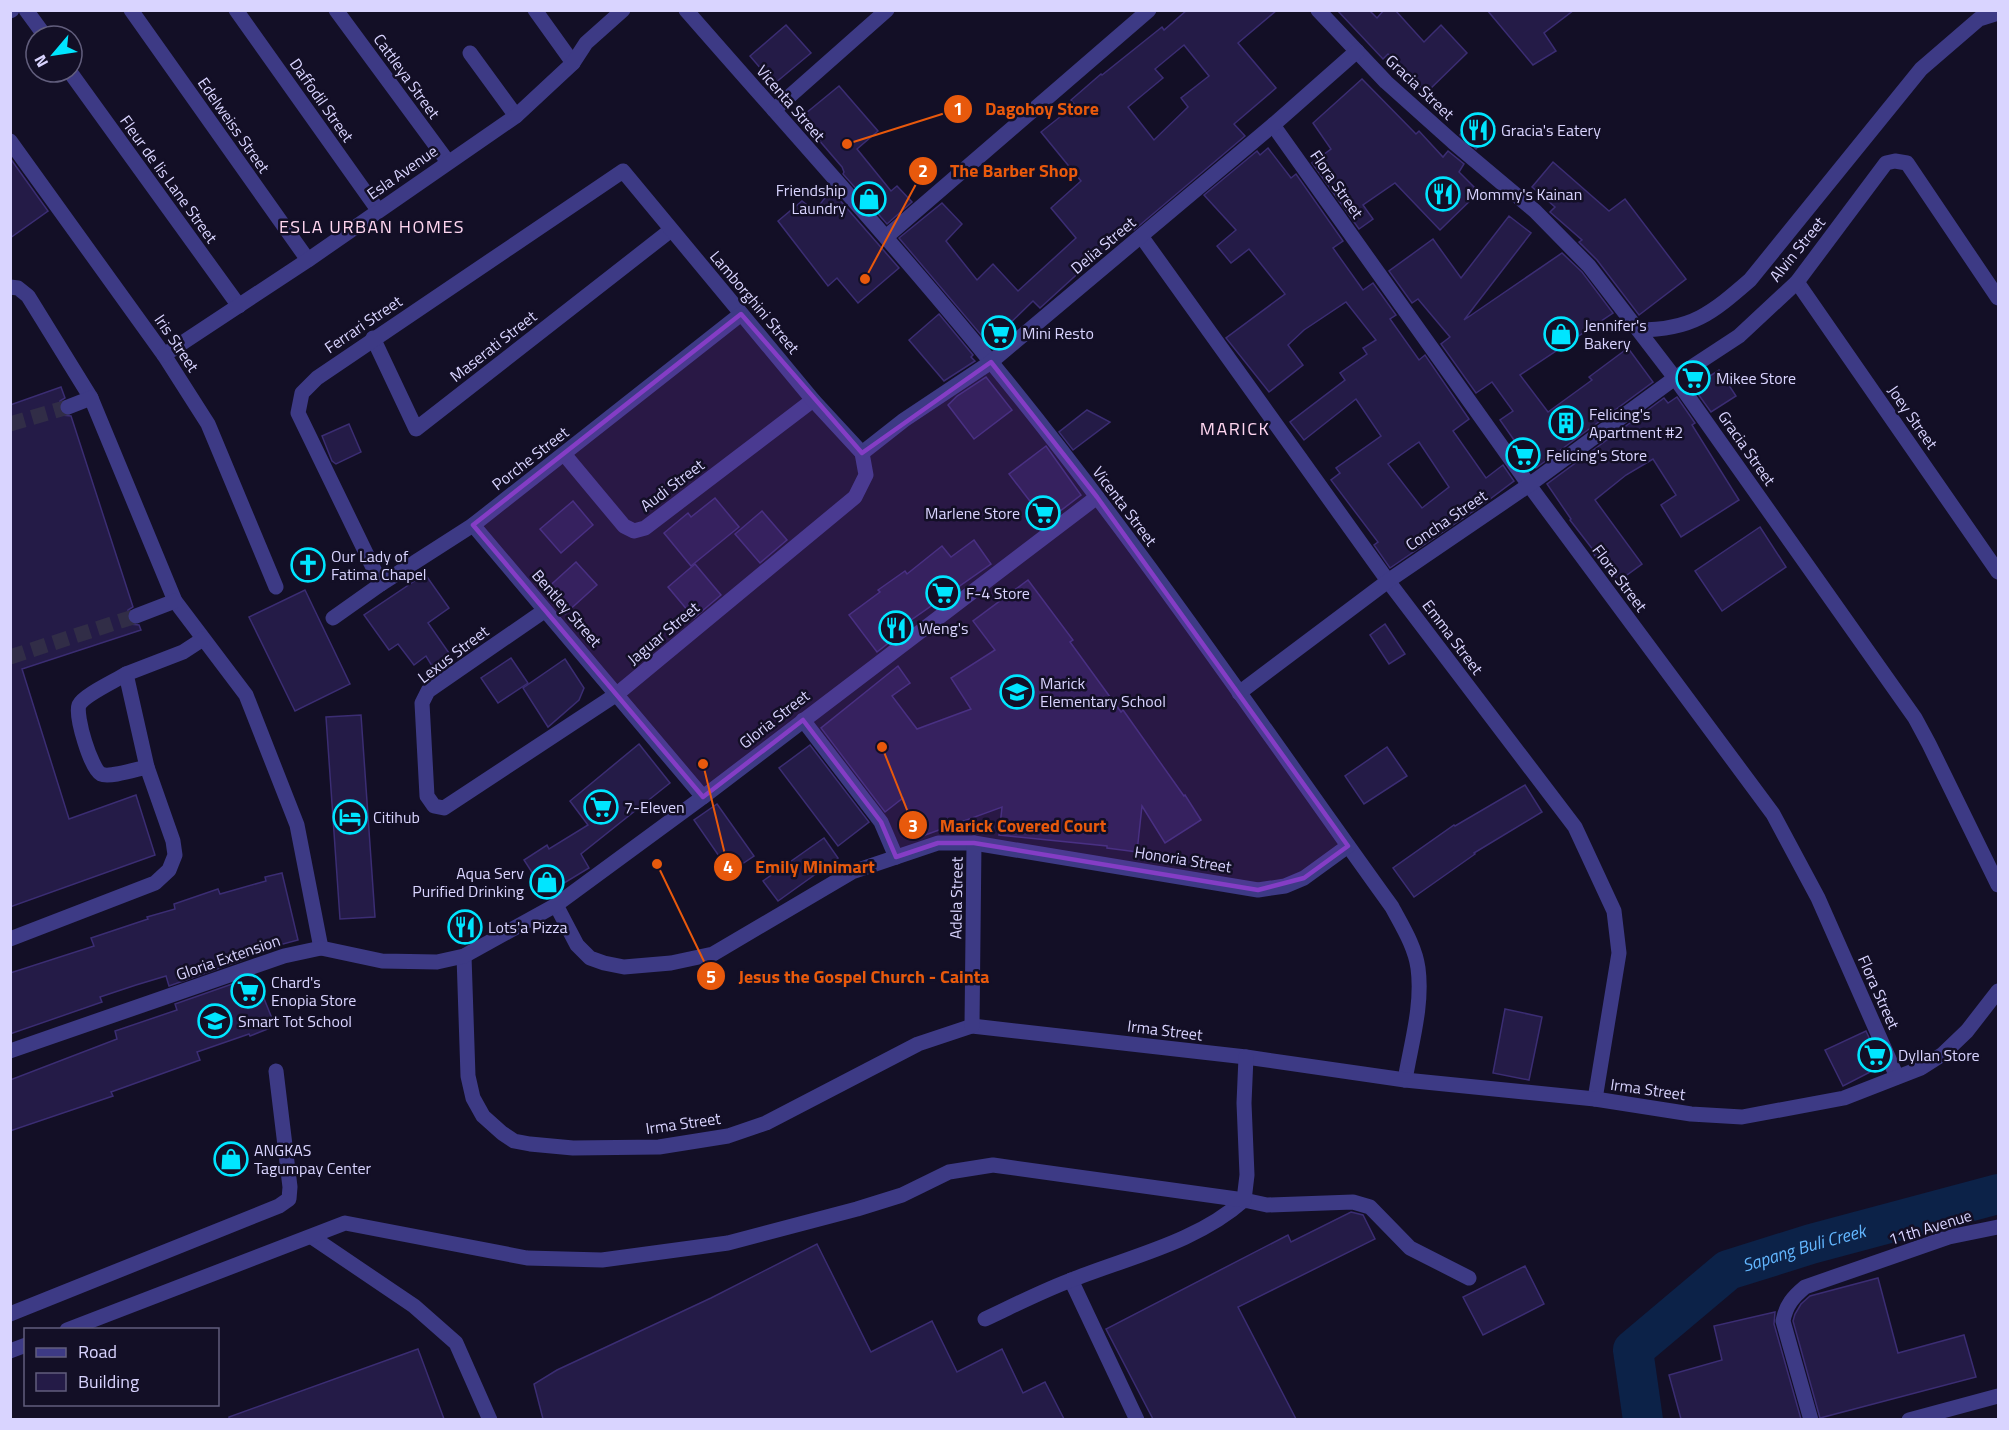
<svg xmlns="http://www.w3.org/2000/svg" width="2009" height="1430" font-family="'Titillium Web',sans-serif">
<rect width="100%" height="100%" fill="#130f26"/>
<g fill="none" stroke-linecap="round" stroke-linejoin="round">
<!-- river -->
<path stroke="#0c2248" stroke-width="40" id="s1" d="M1643 1420 1633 1350 1728 1270 1811 1244 1998 1194"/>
</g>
<!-- building -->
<g fill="#241b47" stroke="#3b2d73" stroke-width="1.5" fill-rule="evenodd">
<path d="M1187 10H1277L1238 43 1276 88 1234 124 1245 136 1134 230 1130 226 1040 308 1033 301 1004 329 1003 328 987 342 899 238 942 203 962 224 946 241 977 280 993 264 1018 291 1076 238 1051 208 1081 181 1041 132 1075 105 1071 100 1101 74 1102 75 1162 27 1164 30ZM1184 45 1209 76 1181 98 1188 107 1154 140 1128 107 1163 78 1155 69Z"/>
<polygon points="1337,10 1369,10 1377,18 1384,10 1395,10 1424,42 1441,25 1467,53 1426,93 1388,54 1383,59"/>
<polygon points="1487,10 1574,10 1544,33 1556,51 1533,65"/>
<polygon points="786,25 811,53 774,84 750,56"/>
<polygon points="1362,79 1416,134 1419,131 1443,157 1448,151 1464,164 1459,172 1479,192 1440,230 1395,183 1363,205 1373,219 1359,229 1312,163 1331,149 1313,123"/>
<polygon points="839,86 878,131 857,149 891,191 897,186 912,202 887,224 843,174 844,172 842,167 800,118"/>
<polygon points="1478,113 1495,126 1476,149 1460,135"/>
<path d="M1268 148 1291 178 1296 174 1343 241 1333 248 1363 290 1373 283 1396 315 1390 319 1419 360 1425 355 1469 419 1453 431 1486 478 1503 465 1514 481 1478 508 1390 568 1374 545 1378 542 1331 480 1340 473 1336 468 1381 436 1356 399 1304 440 1290 422 1345 380 1340 373 1367 354 1363 348 1376 340 1346 302 1304 330 1288 345 1303 365 1269 392 1226 338 1285 294 1249 249 1231 263 1217 246 1236 230 1204 195 1257 151 1260 155ZM1419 442 1449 487 1422 508 1388 464Z"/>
<polygon points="10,158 48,211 10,238"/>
<polygon points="1553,162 1609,211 1625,199 1686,279 1639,315 1597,260 1579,242 1582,240 1550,212 1555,207 1532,187"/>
<polygon points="831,190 899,268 858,303 837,278 828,286 778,221 802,201 815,211"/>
<polygon points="1509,216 1531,233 1464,320 1562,253 1582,272 1613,313 1520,375 1548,412 1592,380 1589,377 1628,348 1653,382 1536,468 1534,465 1529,469 1518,453 1521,451 1514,440 1500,420 1513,411 1492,382 1476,393 1441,344 1450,337 1418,299 1412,303 1389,271 1433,239 1461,278"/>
<polygon points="939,314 973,355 971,357 975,361 944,381 909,340"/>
<polygon points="1719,370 1736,396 1711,412 1693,387"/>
<polygon points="986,377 1012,410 974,439 948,405 957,396"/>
<polygon points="61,387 65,398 60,401 59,410 62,415 71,416 133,607 128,610 127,619 130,624 139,625 141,630 22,669 69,819 136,795 155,855 10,907 10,405"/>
<polygon points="1677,397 1695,423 1692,425 1739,500 1681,537 1661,505 1676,495 1653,459 1626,475 1595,500 1642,564 1616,583 1592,552 1594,551 1570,520 1571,519 1547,484 1664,398 1668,403"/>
<polygon points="1087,410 1110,422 1073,450 1059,432"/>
<polygon points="349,424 361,452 336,464 332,461 322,436"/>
<polygon points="1046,446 1081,495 1046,522 1009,474"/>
<polygon points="715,498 739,527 691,566 664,533 688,513 691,517"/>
<polygon points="573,501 593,525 561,553 540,529"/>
<polygon points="762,511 787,540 760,563 735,534"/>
<polygon points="1760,527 1786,567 1722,611 1695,571"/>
<polygon points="974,540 991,564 897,630 900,634 877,652 849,615 880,592 878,590 905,571 907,574 942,546 951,557"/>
<polygon points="576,562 597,585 565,614 544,591"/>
<polygon points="695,564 721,595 694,618 668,587"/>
<polygon points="425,574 449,608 428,623 449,653 432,666 426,656 414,665 398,644 389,650 364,615"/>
<polygon points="1028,580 1073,640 1070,642 1121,712 1123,710 1184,796 1185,795 1201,820 1165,843 1142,806 1137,852 1107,848 1107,846 999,835 1002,807 917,838 903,798 885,812 821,728 898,666 910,683 892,696 917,729 971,709 951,678 995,650 973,621"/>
<polygon points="305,590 350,684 295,711 249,617"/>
<polygon points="1385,624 1405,654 1389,664 1370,635"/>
<polygon points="511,658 528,683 498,703 481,678"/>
<polygon points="565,659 584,688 579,700 548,727 523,688"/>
<polygon points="361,715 375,917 340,919 326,717"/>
<polygon points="639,744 670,783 581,854 589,868 546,894 524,860 547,845 549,849 588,825 570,801"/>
<polygon points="810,745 869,822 838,846 779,768"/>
<polygon points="1387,747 1407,776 1364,804 1345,776"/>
<polygon points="1525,785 1542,812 1474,853 1475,854 1414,897 1393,868 1454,825 1455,826"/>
<polygon points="717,804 754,856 730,872 694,820"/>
<polygon points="824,838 838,858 778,901 763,881"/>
<polygon points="282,873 298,940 246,954 248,958 169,986 166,976 136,985 100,997 102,1002 10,1034 10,973 94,946 91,938 148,919 147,917 175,909 174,904 218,889 220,894 266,881 265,877"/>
<polygon points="255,976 275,1026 250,1036 249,1034 197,1052 200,1060 111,1092 113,1096 10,1131 10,1080 117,1039 115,1031 177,1010 175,1004"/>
<polygon points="1505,1009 1542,1017 1529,1080 1493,1073"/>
<polygon points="1866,1031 1882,1066 1843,1086 1825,1050"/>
<polygon points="1351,1212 1363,1215 1375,1239 1238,1307 1296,1419 1153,1419 1106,1329 1288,1235 1291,1242"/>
<polygon points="817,1244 871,1352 932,1321 957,1372 1002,1349 1023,1393 1045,1382 1064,1419 543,1419 534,1384 557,1370 711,1298"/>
<polygon points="1525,1266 1544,1304 1483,1335 1463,1297"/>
<polygon points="1878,1278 1898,1353 1964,1335 1976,1377 1820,1418 1793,1321 1795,1314 1801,1304 1810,1296"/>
<polygon points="1775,1312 1774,1324 1801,1419 1681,1419 1669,1375 1722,1360 1714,1326"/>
<polygon points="418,1349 444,1419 229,1419 229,1417"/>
</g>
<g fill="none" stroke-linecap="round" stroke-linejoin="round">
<!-- minor-tunnel -->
<g stroke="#312d47" stroke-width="15" stroke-dasharray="15 8" stroke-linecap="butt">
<polyline points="10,424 68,407"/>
<polyline points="10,657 136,616"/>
</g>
<!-- minor -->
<g stroke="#3d3a85" stroke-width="15">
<polyline points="26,10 45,36"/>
<polyline points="131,10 308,260"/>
<polyline points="236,10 378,210"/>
<polyline points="336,10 448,162"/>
<polyline points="535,10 573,63"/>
<path d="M686 10C788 127 893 242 991 362 1134 536 1260 724 1392 907 1402 926 1415 946 1418 968 1423 1005 1411 1044 1405 1080"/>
<polyline points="1318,10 1386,82 1453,142 1535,211 1589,266 1675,378 1915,718 1929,744 1998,885"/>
<polyline points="10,11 12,10"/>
<polyline points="470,53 516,116"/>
<polyline points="70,72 239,306"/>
<polyline points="774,110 887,10"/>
<polyline points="1273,125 1529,485 1773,814 1818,898 1897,1077"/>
<polyline points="10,141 164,355 208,424 276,587"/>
<polyline points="1141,236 1388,581 1575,827 1614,911 1619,953 1595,1099"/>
<polyline points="886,237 1149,10"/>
<polyline points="1797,282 1998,572"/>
<polyline points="10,287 18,288 28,296 91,398"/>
<path d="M1639 330C1692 330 1712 313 1750 280L1921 69 1979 19 1998 13"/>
<polyline points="373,338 416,429 671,230"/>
<polyline points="164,355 308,260 516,116 573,63 586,43 623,10"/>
<polyline points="68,407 91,398 175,601 246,695 297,825 321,948"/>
<polyline points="862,453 904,420 991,362 1273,125 1357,51"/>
<polyline points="564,454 624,526 634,531 645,528 813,400"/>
<polyline points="473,525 703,797"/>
<polyline points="381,584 298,413 302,393 317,378 623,171 813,400 862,453"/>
<polyline points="544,611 428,691 422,703 427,796 434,806 444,808 617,694 855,497 866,475 862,453"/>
<polyline points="136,616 175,601"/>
<polyline points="333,618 381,584 473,525 741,314"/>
<path d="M126 674C115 681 84 695 79 705 75 716 91 769 101 774 109 778 137 769 147 767"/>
<polyline points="1239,693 1388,581 1529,485 1675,378 1739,336 1797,282 1886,163 1895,161 1907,163 1998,298"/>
<polyline points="803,720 881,822 896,857"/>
<polyline points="556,905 577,945 590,958 604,963 624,967 671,963 713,954 852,872 938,843 974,843 1258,890 1285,886 1304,878 1348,846"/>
<polyline points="10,939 155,883 169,870 175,855 173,841 147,767 126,674 183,652 203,639"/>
<polyline points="464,956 468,1076 473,1098 483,1116 502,1133 514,1141 530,1144 573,1148 659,1147 728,1136 766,1123 918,1044 972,1026 1246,1057 1405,1080 1595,1099 1691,1114 1742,1117 1844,1098 1921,1068 1943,1054 1967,1031 1998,991"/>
<polyline points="972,1026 974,843"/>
<polyline points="10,1051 284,956 321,948 382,961 437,962 464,956 556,905 703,797 1097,497"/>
<polyline points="312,1237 414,1306 456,1343 490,1420"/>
<polyline points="1071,1280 1137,1420"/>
<polyline points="10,1314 279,1206 289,1199 290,1187 276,1071"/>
<path d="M985 1319C1015 1305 1044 1290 1074 1279 1132 1256 1197 1242 1244 1200L1267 1205 1353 1202 1370 1207 1410 1248 1469 1278"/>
<polyline points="67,1330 345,1223 527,1258 602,1260 728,1243 857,1209 902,1195 949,1172 993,1165 1244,1200 1247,1175 1244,1103 1246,1057"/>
<polyline points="10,1351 26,1345"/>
<path d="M1811 1420 1783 1321C1786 1305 1793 1297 1805 1287L1949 1237 1998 1227"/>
<polyline points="1909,1420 1998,1396"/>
</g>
</g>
<!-- marked area -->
<path fill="#843dc5" fill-opacity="0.2" stroke="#843dc5" stroke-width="4.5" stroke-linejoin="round" d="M741 314 862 453 991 362 1097 497 1348 846 1304 878 1258 890 974 843H938L896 857 881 822 803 720 703 797 473 525Z"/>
<!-- icons -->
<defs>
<symbol id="restaurant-ring" viewBox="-11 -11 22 22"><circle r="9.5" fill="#130f26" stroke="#00e5ff" stroke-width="1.5"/><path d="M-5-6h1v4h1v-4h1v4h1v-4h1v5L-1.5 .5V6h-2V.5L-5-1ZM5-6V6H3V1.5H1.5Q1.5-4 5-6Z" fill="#00e5ff"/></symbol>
<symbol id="shop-ring" viewBox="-11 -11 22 22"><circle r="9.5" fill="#130f26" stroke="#00e5ff" stroke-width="1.5"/><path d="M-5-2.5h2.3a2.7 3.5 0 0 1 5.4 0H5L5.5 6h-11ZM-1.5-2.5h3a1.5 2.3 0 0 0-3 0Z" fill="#00e5ff"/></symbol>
<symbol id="supermarket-ring" viewBox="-11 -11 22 22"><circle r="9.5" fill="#130f26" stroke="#00e5ff" stroke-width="1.5"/><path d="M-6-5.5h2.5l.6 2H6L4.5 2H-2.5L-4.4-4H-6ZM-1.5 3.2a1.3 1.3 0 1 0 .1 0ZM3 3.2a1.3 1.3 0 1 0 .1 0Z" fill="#00e5ff"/></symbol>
<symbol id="building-ring" viewBox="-11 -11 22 22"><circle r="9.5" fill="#130f26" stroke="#00e5ff" stroke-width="1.5"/><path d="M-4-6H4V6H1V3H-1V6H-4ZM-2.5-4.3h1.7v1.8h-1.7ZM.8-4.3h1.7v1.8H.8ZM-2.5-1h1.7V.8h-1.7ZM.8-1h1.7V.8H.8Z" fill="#00e5ff"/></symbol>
<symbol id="church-ring" viewBox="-11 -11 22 22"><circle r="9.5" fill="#130f26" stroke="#00e5ff" stroke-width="1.5"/><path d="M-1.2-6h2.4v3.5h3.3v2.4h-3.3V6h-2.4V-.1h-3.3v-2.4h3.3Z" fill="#00e5ff"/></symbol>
<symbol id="school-ring" viewBox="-11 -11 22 22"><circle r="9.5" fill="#130f26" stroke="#00e5ff" stroke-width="1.5"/><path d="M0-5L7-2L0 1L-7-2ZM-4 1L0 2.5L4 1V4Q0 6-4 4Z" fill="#00e5ff"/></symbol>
<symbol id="hotel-ring" viewBox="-11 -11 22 22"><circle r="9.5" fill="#130f26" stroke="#00e5ff" stroke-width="1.5"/><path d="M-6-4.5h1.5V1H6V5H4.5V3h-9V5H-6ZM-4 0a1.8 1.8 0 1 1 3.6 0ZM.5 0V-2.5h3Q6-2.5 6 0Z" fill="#00e5ff"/></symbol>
</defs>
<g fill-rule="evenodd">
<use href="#restaurant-ring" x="1459" y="111" width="38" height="38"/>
<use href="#restaurant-ring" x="1424" y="175" width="38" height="38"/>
<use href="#shop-ring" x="850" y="180" width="38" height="38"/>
<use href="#supermarket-ring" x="980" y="314" width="38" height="38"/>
<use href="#shop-ring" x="1542" y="315" width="38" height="38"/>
<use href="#supermarket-ring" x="1674" y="359" width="38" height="38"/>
<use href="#building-ring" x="1547" y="404" width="38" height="38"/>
<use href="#supermarket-ring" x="1504" y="436" width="38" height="38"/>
<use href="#supermarket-ring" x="1024" y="494" width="38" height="38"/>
<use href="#church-ring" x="289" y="546" width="38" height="38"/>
<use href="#supermarket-ring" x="924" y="574" width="38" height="38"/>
<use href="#restaurant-ring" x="877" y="609" width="38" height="38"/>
<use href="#school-ring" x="998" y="673" width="38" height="38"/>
<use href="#supermarket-ring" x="582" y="788" width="38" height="38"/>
<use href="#hotel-ring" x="331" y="798" width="38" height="38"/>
<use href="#shop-ring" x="528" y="863" width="38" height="38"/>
<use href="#restaurant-ring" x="446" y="908" width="38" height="38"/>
<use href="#supermarket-ring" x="229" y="972" width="38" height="38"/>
<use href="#school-ring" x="196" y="1002" width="38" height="38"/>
<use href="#supermarket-ring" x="1856" y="1036" width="38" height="38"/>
<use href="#shop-ring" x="212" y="1140" width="38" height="38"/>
</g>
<g text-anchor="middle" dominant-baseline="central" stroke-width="5" stroke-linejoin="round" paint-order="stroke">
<!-- street labels -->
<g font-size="16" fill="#d9d4ff" stroke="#130f26">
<text transform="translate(407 76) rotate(54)">Cattleya Street</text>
<text transform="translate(1420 87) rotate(43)">Gracia Street</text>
<text transform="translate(322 100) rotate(55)">Daffodil Street</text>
<text transform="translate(791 103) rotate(49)">Vicenta Street</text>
<text transform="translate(234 125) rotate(55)">Edelweiss Street</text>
<text transform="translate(402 172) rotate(-35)">Esla Avenue</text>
<text transform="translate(169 179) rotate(54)">Fleur de lis Lane Street</text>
<text transform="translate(1337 184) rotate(55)">Flora Street</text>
<text transform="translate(1103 245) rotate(-40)">Delia Street</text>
<text transform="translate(1797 249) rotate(-51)">Alvin Street</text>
<text transform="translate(755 302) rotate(50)">Lamborghini Street</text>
<text transform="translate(363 324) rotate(-34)">Ferrari Street</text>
<text transform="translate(177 343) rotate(56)">Iris Street</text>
<text transform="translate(493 346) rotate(-38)">Maserati Street</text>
<text transform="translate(1913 417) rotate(55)">Joey Street</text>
<text transform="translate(1747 448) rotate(55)">Gracia Street</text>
<text transform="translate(530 458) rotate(-38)">Porche Street</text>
<text transform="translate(672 485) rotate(-37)">Audi Street</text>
<text transform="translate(1125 506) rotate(53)">Vicenta Street</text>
<text transform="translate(1446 520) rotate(-34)">Concha Street</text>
<text transform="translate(1620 578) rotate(53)">Flora Street</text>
<text transform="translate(567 608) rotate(49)">Bentley Street</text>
<text transform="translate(663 633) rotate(-40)">Jaguar Street</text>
<text transform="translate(1453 637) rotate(53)">Emma Street</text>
<text transform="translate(453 654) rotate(-37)">Lexus Street</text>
<text transform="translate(774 719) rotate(-38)">Gloria Street</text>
<text transform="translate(1183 859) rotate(9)">Honoria Street</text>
<text transform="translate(956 898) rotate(-89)">Adela Street</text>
<text transform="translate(228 957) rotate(-19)">Gloria Extension</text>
<text transform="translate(1879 992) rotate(66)">Flora Street</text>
<text transform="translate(1165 1030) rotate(7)">Irma Street</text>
<text transform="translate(1648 1089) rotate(8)">Irma Street</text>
<text transform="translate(683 1123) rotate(-8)">Irma Street</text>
<text transform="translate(1930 1227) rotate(-17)">11th Avenue</text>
</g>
<!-- poi labels -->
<g font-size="16" fill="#d9d4ff" stroke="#130f26" text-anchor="start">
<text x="1501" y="130">Gracia's Eatery</text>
<text x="846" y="190" text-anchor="end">Friendship<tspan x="846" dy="18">Laundry</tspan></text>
<text x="1466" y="194">Mommy's Kainan</text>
<text x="1584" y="325">Jennifer's<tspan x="1584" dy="18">Bakery</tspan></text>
<text x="1022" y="333">Mini Resto</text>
<text x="1716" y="378">Mikee Store</text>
<text x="1589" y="414">Felicing's<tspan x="1589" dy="18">Apartment #2</tspan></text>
<text x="1546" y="455">Felicing's Store</text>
<text x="1020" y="513" text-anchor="end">Marlene Store</text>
<text x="331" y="556">Our Lady of<tspan x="331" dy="18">Fatima Chapel</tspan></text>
<text x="966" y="593">F-4 Store</text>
<text x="919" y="628">Weng's</text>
<text x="1040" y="683">Marick<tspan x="1040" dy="18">Elementary School</tspan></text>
<text x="624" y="807">7-Eleven</text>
<text x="373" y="817">Citihub</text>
<text x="524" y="873" text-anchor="end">Aqua Serv<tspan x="524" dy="18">Purified Drinking</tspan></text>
<text x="488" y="927">Lots'a Pizza</text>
<text x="271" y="982">Chard's<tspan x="271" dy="18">Enopia Store</tspan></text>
<text x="238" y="1021">Smart Tot School</text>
<text x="1898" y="1055">Dyllan Store</text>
<text x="254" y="1150">ANGKAS<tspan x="254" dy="18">Tagumpay Center</tspan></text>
</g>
<!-- neighbourhood labels -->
<g font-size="18" letter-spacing="1.5" fill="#ffd6f0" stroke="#130f26">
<text x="372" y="226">ESLA URBAN HOMES</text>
<text x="1235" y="428">MARICK</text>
</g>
<!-- water labels -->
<g font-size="18" font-style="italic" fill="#62b6ff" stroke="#130f26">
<text stroke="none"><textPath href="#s1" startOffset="274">Sapang Buli Creek</textPath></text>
</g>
</g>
<!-- callouts -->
<path fill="none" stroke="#e8590c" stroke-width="2" d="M847 144L958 109M865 279L923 171M882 747L913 825M703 764L728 867M657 864L711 976"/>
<g fill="#e8590c" stroke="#130f26" stroke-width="2">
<circle cx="847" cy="144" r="6"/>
<circle cx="865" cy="279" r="6"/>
<circle cx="882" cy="747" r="6"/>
<circle cx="703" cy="764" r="6"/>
<circle cx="657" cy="864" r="6"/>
<circle cx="958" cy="109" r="15"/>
<circle cx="923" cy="171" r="15"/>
<circle cx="913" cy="825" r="15"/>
<circle cx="728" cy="867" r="15"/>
<circle cx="711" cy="976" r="15"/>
</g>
<g font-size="18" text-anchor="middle" font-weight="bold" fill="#fff">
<text x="958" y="115">1</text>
<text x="923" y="177">2</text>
<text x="913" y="832">3</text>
<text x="728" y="873">4</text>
<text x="711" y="983">5</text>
</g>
<g font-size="18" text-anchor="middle" font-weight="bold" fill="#e8590c" stroke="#130f26" stroke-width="5" stroke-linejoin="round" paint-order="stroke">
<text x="1042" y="115">Dagohoy Store</text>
<text x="1014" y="177">The Barber Shop</text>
<text x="1023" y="832">Marick Covered Court</text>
<text x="815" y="873">Emily Minimart</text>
<text x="864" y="983">Jesus the Gospel Church - Cainta</text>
</g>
<!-- border -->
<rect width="2009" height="1430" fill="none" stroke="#d9d4ff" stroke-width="24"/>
<!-- legend -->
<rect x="24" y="1328" width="195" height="78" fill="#130f26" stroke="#625e7d" stroke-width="1.5"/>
<rect x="36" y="1348" width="30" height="9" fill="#3d3a85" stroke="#625e7d" stroke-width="1.5"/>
<text x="78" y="1358" font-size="18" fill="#d9d4ff">Road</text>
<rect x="36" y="1373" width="30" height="18" fill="#241b47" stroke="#625e7d" stroke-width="1.5"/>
<text x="78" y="1388" font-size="18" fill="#d9d4ff">Building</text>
<!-- north arrow -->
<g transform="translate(54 54) rotate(241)"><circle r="28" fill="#130f26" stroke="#625e7d" stroke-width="1.5"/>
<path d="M0-4.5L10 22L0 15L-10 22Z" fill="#00e5ff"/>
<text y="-9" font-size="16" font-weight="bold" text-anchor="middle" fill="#d9d4ff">N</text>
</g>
</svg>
